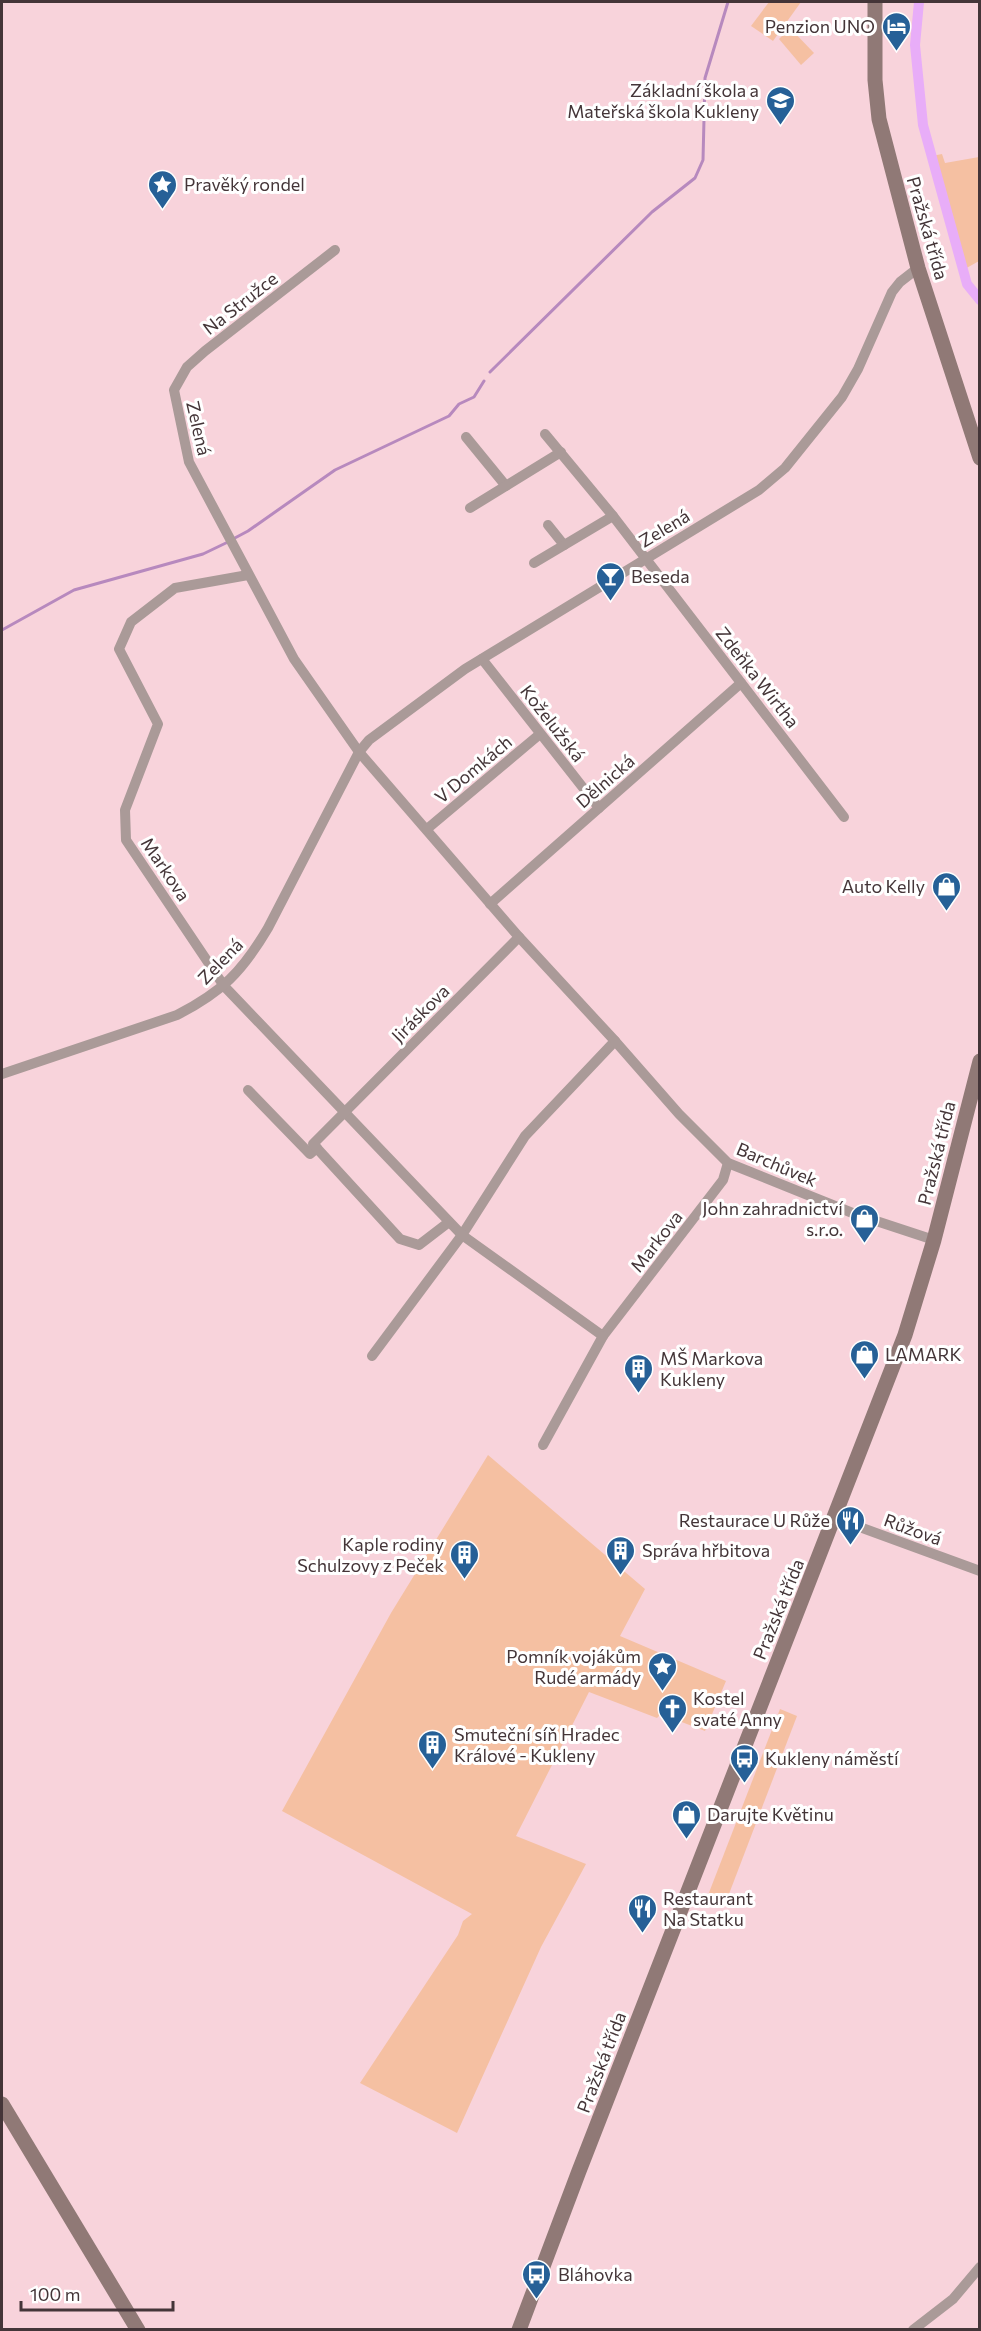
<svg xmlns="http://www.w3.org/2000/svg" width="981" height="2331" font-family="Commissioner,sans-serif">
<rect width="100%" height="100%" fill="#f8d3db"/>
<!-- green -->
<g fill="#f5c0a2">
<polygon points="769,2 801,2 773,41 751,26"/>
<polygon points="790,28 814,53 801,65 779,39"/>
<polygon points="942,154 945,163 979,157 979,261 963,270 932,156"/>
<polygon points="488,1455 645,1589 620,1636 726,1681 705,1731 661,1714 657,1718 589,1692 516,1836 586,1864 541,1947 457,2133 360,2083 458,1935 463,1921 472,1914 282,1811 391,1613"/>
<polygon points="780,1709 797,1716 724,1907 718,1908 705,1903"/>
</g>
<g fill="none" stroke-linecap="round" stroke-linejoin="round">
<!-- stream -->
<g stroke="#b789be" stroke-width="3">
<polyline points="490,372 652,212 695,178 703,160 705,78 728,2"/>
<polyline points="233,539 248,531 335,470 449,416 459,404 474,397 484,381"/>
<polyline points="2,630 74,590 203,554 228,542"/>
</g>
<!-- canal -->
<polyline stroke="#e8adf8" stroke-width="10" points="919,2 915,45 923,125 967,284 980,300"/>
<!-- street -->
<g stroke="#aa9a98" stroke-width="10">
<polyline points="335,250 205,351 187,367 174,390 189,462 294,659 359,752 519,937 615,1041 525,1136 462,1235 372,1356"/>
<polyline points="545,434 613,516 844,817"/>
<polyline points="466,437 506,486"/>
<polyline points="470,508 561,452"/>
<polyline points="548,525 564,545"/>
<polyline points="534,563 613,516"/>
<polyline points="248,575 175,588 131,622 119,649 158,724 125,810 126,840 224,986 462,1235 603,1336 723,1180 728,1163"/>
<polyline points="482,659 599,808"/>
<polyline points="427,829 540,734"/>
<polyline points="490,904 741,683"/>
<polyline points="615,1041 679,1114 728,1163 855,1214 934,1240"/>
<path d="M2 1074 177 1015C222 992 242 972 268 928L359 752 369 740 465 669 759 490 785 468 842 397 858 369 892 292 900 282 918 268"/>
<polyline points="248,1090 310,1154 317,1148"/>
<polyline points="449,1222 419,1245 400,1239 313,1144 519,937"/>
<polyline points="543,1445 603,1336"/>
<polyline points="835,1518 980,1571"/>
<polyline points="913,2330 953,2299 980,2267"/>
</g>
<!-- secondary -->
<g stroke="#907976" stroke-width="15">
<polyline points="875,2 875,80 879,119 918,268 980,458"/>
<polyline points="2,2104 138,2330"/>
<polyline points="519,2330 579,2171 905,1335 934,1240 980,1061"/>
</g>
</g>
<!-- icons -->
<defs>
<symbol id="hotel-pin" viewBox="-11 -11 22 30"><path d="M0 17L-7.5 6A9.5 9.5 0 1 1 7.5 6Z" fill="#266097" stroke="#fff"/><path d="M-6-4.5h1.5V1H6V5H4.5V3h-9V5H-6ZM-4 0a1.8 1.8 0 1 1 3.6 0ZM.5 0V-2.5h3Q6-2.5 6 0Z" fill="#fff"/></symbol>
<symbol id="school-pin" viewBox="-11 -11 22 30"><path d="M0 17L-7.5 6A9.5 9.5 0 1 1 7.5 6Z" fill="#266097" stroke="#fff"/><path d="M0-5L7-2L0 1L-7-2ZM-4 1L0 2.5L4 1V4Q0 6-4 4Z" fill="#fff"/></symbol>
<symbol id="sight-pin" viewBox="-11 -11 22 30"><path d="M0 17L-7.5 6A9.5 9.5 0 1 1 7.5 6Z" fill="#266097" stroke="#fff"/><path d="M0-6L1.8-2.2L6-1.7L2.9 1.2L3.7 5.4L0 3.3L-3.7 5.4L-2.9 1.2L-6-1.7L-1.8-2.2Z" fill="#fff"/></symbol>
<symbol id="bar-pin" viewBox="-11 -11 22 30"><path d="M0 17L-7.5 6A9.5 9.5 0 1 1 7.5 6Z" fill="#266097" stroke="#fff"/><path d="M-6-5H6L.8 .8V4.5H3.5V6h-7V4.5H-.8V.8Z" fill="#fff"/></symbol>
<symbol id="shop-pin" viewBox="-11 -11 22 30"><path d="M0 17L-7.5 6A9.5 9.5 0 1 1 7.5 6Z" fill="#266097" stroke="#fff"/><path d="M-5-2.5h2.3a2.7 3.5 0 0 1 5.4 0H5L5.5 6h-11ZM-1.5-2.5h3a1.5 2.3 0 0 0-3 0Z" fill="#fff"/></symbol>
<symbol id="building-pin" viewBox="-11 -11 22 30"><path d="M0 17L-7.5 6A9.5 9.5 0 1 1 7.5 6Z" fill="#266097" stroke="#fff"/><path d="M-4-6H4V6H1V3H-1V6H-4ZM-2.5-4.3h1.7v1.8h-1.7ZM.8-4.3h1.7v1.8H.8ZM-2.5-1h1.7V.8h-1.7ZM.8-1h1.7V.8H.8Z" fill="#fff"/></symbol>
<symbol id="restaurant-pin" viewBox="-11 -11 22 30"><path d="M0 17L-7.5 6A9.5 9.5 0 1 1 7.5 6Z" fill="#266097" stroke="#fff"/><path d="M-5-6h1v4h1v-4h1v4h1v-4h1v5L-1.5 .5V6h-2V.5L-5-1ZM5-6V6H3V1.5H1.5Q1.5-4 5-6Z" fill="#fff"/></symbol>
<symbol id="church-pin" viewBox="-11 -11 22 30"><path d="M0 17L-7.5 6A9.5 9.5 0 1 1 7.5 6Z" fill="#266097" stroke="#fff"/><path d="M-1.2-6h2.4v3.5h3.3v2.4h-3.3V6h-2.4V-.1h-3.3v-2.4h3.3Z" fill="#fff"/></symbol>
<symbol id="bus-pin" viewBox="-11 -11 22 30"><path d="M0 17L-7.5 6A9.5 9.5 0 1 1 7.5 6Z" fill="#266097" stroke="#fff"/><path d="M-5-6H5V4H4V6H2V4H-2V6H-4V4H-5ZM-3.5-4V0h7V-4ZM-3.5 1.2v1.5H-2V1.2ZM2 1.2v1.5H3.5V1.2Z" fill="#fff"/></symbol>
</defs>
<g fill-rule="evenodd">
<use href="#hotel-pin" x="880" y="10" width="33" height="45"/>
<use href="#school-pin" x="764" y="84" width="33" height="45"/>
<use href="#sight-pin" x="146" y="168" width="33" height="45"/>
<use href="#bar-pin" x="594" y="560" width="33" height="45"/>
<use href="#shop-pin" x="930" y="870" width="33" height="45"/>
<use href="#shop-pin" x="848" y="1202" width="33" height="45"/>
<use href="#shop-pin" x="848" y="1338" width="33" height="45"/>
<use href="#building-pin" x="622" y="1352" width="33" height="45"/>
<use href="#restaurant-pin" x="834" y="1504" width="33" height="45"/>
<use href="#building-pin" x="604" y="1534" width="33" height="45"/>
<use href="#building-pin" x="448" y="1538" width="33" height="45"/>
<use href="#sight-pin" x="646" y="1650" width="33" height="45"/>
<use href="#church-pin" x="656" y="1692" width="33" height="45"/>
<use href="#building-pin" x="416" y="1728" width="33" height="45"/>
<use href="#bus-pin" x="728" y="1742" width="33" height="45"/>
<use href="#shop-pin" x="670" y="1798" width="33" height="45"/>
<use href="#restaurant-pin" x="626" y="1892" width="33" height="45"/>
<use href="#bus-pin" x="520" y="2258" width="33" height="45"/>
</g>
<g text-anchor="middle" dominant-baseline="central" stroke-width="6" stroke-linejoin="round" paint-order="stroke">
<!-- poi labels -->
<g font-size="18" fill="#443538" stroke="#fff" text-anchor="start">
<text x="875" y="26" text-anchor="end">Penzion UNO</text>
<text x="759" y="90" text-anchor="end">Základní škola a<tspan x="759" dy="21">Mateřská škola Kukleny</tspan></text>
<text x="184" y="184">Pravěký rondel</text>
<text x="631" y="576">Beseda</text>
<text x="925" y="886" text-anchor="end">Auto Kelly</text>
<text x="843" y="1208" text-anchor="end">John zahradnictví<tspan x="843" dy="21">s.r.o.</tspan></text>
<text x="885" y="1354">LAMARK</text>
<text x="660" y="1358">MŠ Markova<tspan x="660" dy="21">Kukleny</tspan></text>
<text x="830" y="1520" text-anchor="end">Restaurace U Růže</text>
<text x="444" y="1544" text-anchor="end">Kaple rodiny<tspan x="444" dy="21">Schulzovy z Peček</tspan></text>
<text x="642" y="1550">Správa hřbitova</text>
<text x="641" y="1656" text-anchor="end">Pomník vojákům<tspan x="641" dy="21">Rudé armády</tspan></text>
<text x="693" y="1698">Kostel<tspan x="693" dy="21">svaté Anny</tspan></text>
<text x="454" y="1734">Smuteční síň Hradec<tspan x="454" dy="21">Králové - Kukleny</tspan></text>
<text x="765" y="1758">Kukleny náměstí</text>
<text x="707" y="1814">Darujte Květinu</text>
<text x="663" y="1898">Restaurant<tspan x="663" dy="21">Na Statku</tspan></text>
<text x="558" y="2274">Bláhovka</text>
</g>
<!-- street labels -->
<g font-size="18" fill="#443538" stroke="#fff">
<text transform="translate(928 228) rotate(74)">Pražská třída</text>
<text transform="translate(240 303) rotate(-38)">Na Stružce</text>
<text transform="translate(199 428) rotate(77)">Zelená</text>
<text transform="translate(664 528) rotate(-31)">Zelená</text>
<text transform="translate(758 677) rotate(52)">Zdeňka Wirtha</text>
<text transform="translate(553 723) rotate(52)">Koželužská</text>
<text transform="translate(473 769) rotate(-40)">V Domkách</text>
<text transform="translate(605 781) rotate(-41)">Dělnická</text>
<text transform="translate(166 869) rotate(56)">Markova</text>
<text transform="translate(220 961) rotate(-46)">Zelená</text>
<text transform="translate(420 1013) rotate(-45)">Jiráskova</text>
<text transform="translate(936 1153) rotate(-76)">Pražská třída</text>
<text transform="translate(777 1164) rotate(23)">Barchůvek</text>
<text transform="translate(656 1241) rotate(-52)">Markova</text>
<text transform="translate(913 1529) rotate(20)">Růžová</text>
<text transform="translate(778 1609) rotate(-68)">Pražská třída</text>
<text transform="translate(601 2062) rotate(-69)">Pražská třída</text>
</g>
</g>
<!-- border -->
<rect width="981" height="2331" fill="none" stroke="#443538" stroke-width="6"/>
<!-- scale -->
<path d="M21 2301v9h152v-9" fill="none" stroke="#443538" stroke-width="3"/>
<text x="30" y="2301" font-size="18" fill="#443538" stroke="#ffffff" stroke-width="4.5" paint-order="stroke">100 m</text>
</svg>
